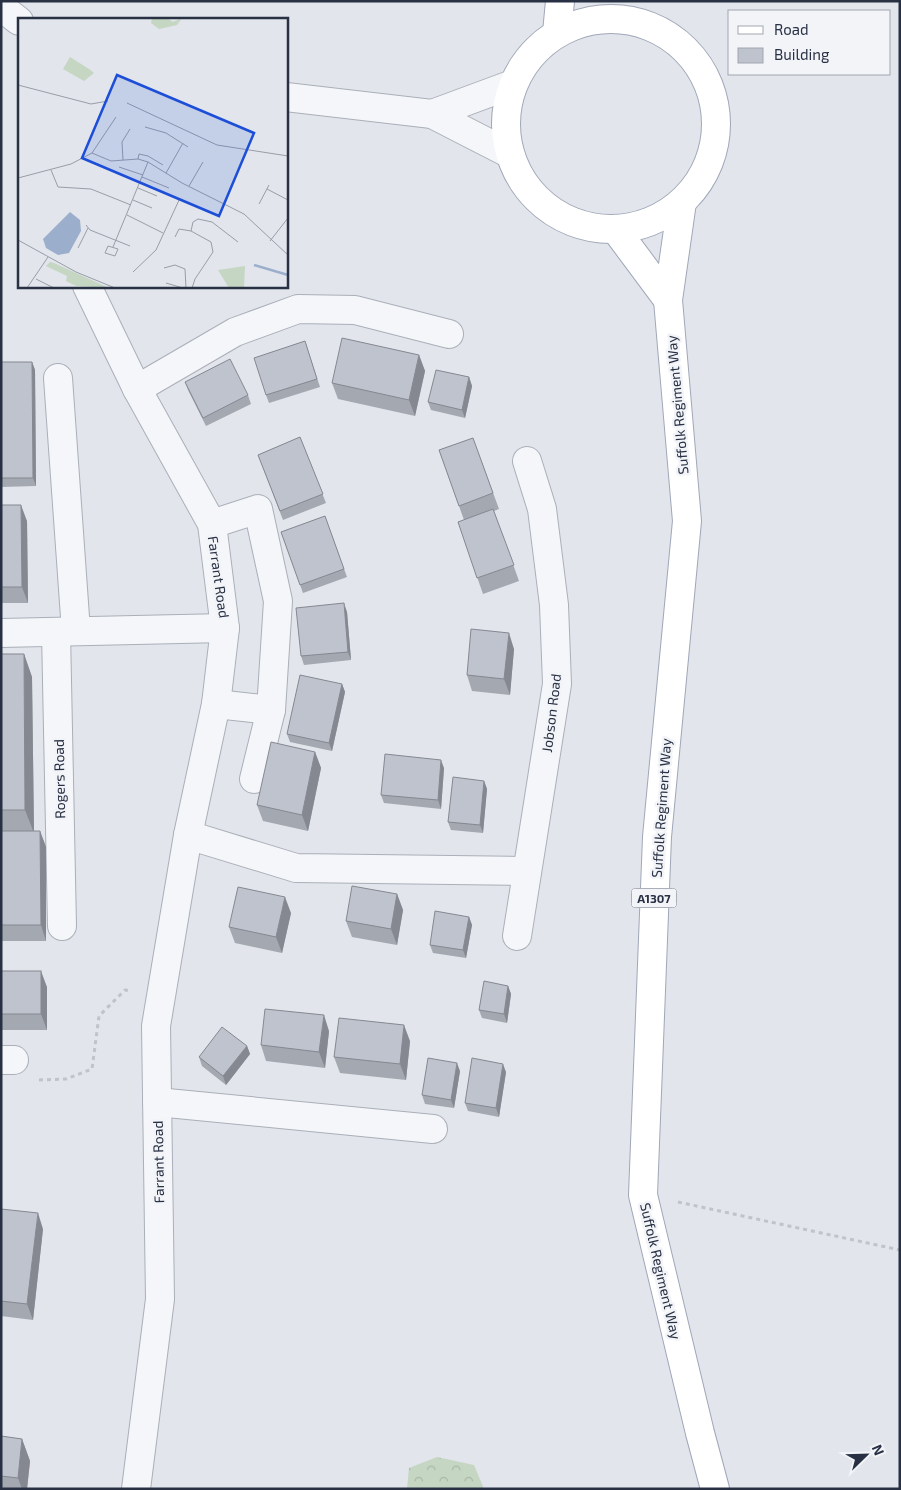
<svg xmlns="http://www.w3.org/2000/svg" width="901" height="1490" font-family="'Exo 2',sans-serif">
<defs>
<pattern id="park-crowns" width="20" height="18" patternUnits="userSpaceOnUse" patternTransform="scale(1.25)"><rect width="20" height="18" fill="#c5d6c2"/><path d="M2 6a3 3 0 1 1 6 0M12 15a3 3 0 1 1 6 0" fill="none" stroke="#a9b8a8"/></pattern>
</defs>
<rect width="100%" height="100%" fill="#e2e5eb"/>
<!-- park -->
<polygon fill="url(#park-crowns)" points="437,1457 474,1465 484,1489 407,1489 409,1468"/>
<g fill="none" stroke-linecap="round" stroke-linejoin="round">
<defs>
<g id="street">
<polyline points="1,7 19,21"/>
<polyline points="286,97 432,114 510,154"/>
<polyline points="432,114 513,84"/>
<polyline points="87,286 137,389 212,524 225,628 216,704 188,835 156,1026 160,1299 136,1489"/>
<polyline points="58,378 76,631"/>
<polyline points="137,389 235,332 298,309 355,310 449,334"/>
<polyline points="212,524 258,509 278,601 271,710 254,779"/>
<polyline points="56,632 62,926"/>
<polyline points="1,633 225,628"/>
<polyline points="216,704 271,710"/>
<polyline points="188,835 296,868 527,871"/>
<polyline points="517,936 557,684 554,605 542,509 527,461"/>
<polyline points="1,1060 14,1060"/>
<polyline points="157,1102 433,1129"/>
</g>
<g id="primary">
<circle cx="611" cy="124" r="105"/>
<polyline points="557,33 560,1"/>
<polyline points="682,202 668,300 687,521 657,837 643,1195 700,1433 715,1489"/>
<polyline points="616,230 668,300"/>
</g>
</defs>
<!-- street casing -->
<use href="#street" stroke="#aaafb9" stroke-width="30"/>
<!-- primary casing -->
<use href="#primary" stroke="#a0a7b8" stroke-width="30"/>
<!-- path -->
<g stroke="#c0c3ca" stroke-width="3" stroke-dasharray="4 4" stroke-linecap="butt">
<polyline points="39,1080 66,1079 92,1069 99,1016 125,990 130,991"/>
<polyline points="678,1202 900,1250"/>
</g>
<!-- street -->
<use href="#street" stroke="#f5f6f9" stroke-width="28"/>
<!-- primary -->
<use href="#primary" stroke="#fff" stroke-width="28"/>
</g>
<!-- wall -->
<g fill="#a3a8b1">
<polygon points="305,341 320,387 269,403 266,395"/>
<polygon points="419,355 425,371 415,416 338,399 332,383"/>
<polygon points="1,362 32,362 35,370 36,486 1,487"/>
<polygon points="469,377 472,386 465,418 431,410 428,402"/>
<polygon points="185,382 248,395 251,404 206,426 188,390"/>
<polygon points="300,437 326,503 283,520 258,455"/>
<polygon points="473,438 499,509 494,511 519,581 483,594 458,522 464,520 439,450"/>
<polygon points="1,505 27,521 28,603 1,603"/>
<polygon points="325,516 347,577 303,593 281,532"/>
<polygon points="347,612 351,660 304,665 301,656"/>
<polygon points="514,649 510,695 472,691 467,675"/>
<polygon points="1,654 24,654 32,677 34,831 40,831 46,847 46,941 1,941"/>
<polygon points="342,684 345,692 332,751 290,742 287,734"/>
<polygon points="315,752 321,768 308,831 263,821 257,805"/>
<polygon points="444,768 441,809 384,803 381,795"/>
<polygon points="484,781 487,789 483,833 451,830 448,822"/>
<polygon points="397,894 403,910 397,945 352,937 346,921"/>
<polygon points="291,913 282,953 235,943 229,927"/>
<polygon points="469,917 472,925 466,958 433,953 430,945"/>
<polygon points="1,971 47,987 47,1030 1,1030"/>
<polygon points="508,986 511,994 507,1023 482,1018 479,1010"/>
<polygon points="329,1031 325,1068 266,1061 261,1045"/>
<polygon points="410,1041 406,1080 340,1073 334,1057"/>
<polygon points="247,1046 250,1054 226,1085 202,1066 199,1057"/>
<polygon points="460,1071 454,1108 425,1104 422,1095"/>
<polygon points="506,1072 499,1117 468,1111 465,1103"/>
<polygon points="1,1209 43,1229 33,1320 1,1316"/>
<polygon points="1,1436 22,1439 30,1461 27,1489 1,1489"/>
</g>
<!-- shaded-wall -->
<g fill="#858890">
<polygon points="419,355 425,371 415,416 409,400"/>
<polygon points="32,362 35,370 36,486 33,478"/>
<polygon points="469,377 472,386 465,418 462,410"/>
<polygon points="21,505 27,521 28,603 22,587"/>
<polygon points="344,603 347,612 351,660 348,652"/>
<polygon points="509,633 514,649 510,695 504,679"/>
<polygon points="24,654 32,677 34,833 25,810"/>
<polygon points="342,684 345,692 332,751 329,743"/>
<polygon points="315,752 321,768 308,831 302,815"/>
<polygon points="441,760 444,768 441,809 438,800"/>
<polygon points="484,781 487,789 483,833 480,825"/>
<polygon points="40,831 46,847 46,941 41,925"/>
<polygon points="397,894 403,910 397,945 391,929"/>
<polygon points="285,897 291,913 282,953 276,937"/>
<polygon points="469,917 472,925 466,958 463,950"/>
<polygon points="41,971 47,987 47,1030 41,1014"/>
<polygon points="508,986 511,994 507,1023 504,1014"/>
<polygon points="324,1015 329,1031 325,1068 319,1052"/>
<polygon points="404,1025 410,1041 406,1080 400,1064"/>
<polygon points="247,1046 250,1054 226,1085 223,1076"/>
<polygon points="457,1063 460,1071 454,1108 451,1100"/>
<polygon points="503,1064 506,1072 499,1117 496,1108"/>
<polygon points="38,1213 43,1229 33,1320 27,1304"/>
<polygon points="22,1439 30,1461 27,1489 22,1489 18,1478"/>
</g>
<!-- building -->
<g fill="#bec3ce" stroke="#858890">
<polygon points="342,338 419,355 409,400 332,383"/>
<polygon points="305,341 317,379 266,395 254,358"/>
<polygon points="230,359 248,395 203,418 185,382"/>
<polygon points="1,362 32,362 33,478 1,478"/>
<polygon points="436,370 469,377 462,410 428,402"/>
<polygon points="300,437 323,494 280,511 258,455"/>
<polygon points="473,438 493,493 459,506 439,450"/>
<polygon points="1,505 21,505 22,587 1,587"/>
<polygon points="493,509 514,565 477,578 458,522"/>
<polygon points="325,516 344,569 300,585 281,532"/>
<polygon points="344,603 348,652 301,656 296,608"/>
<polygon points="471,629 509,633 504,679 467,675"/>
<polygon points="1,654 24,654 25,810 1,810"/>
<polygon points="300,675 342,684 329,743 287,734"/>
<polygon points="271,742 315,752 302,815 257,805"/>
<polygon points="385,754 441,760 438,800 381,795"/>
<polygon points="453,777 484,781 480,825 448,822"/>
<polygon points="1,831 40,831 41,925 1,925"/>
<polygon points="352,886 397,894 391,929 346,921"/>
<polygon points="238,887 285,897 276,937 229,927"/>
<polygon points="435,911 469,917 463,950 430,945"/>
<rect x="1" y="971" width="40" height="43"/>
<polygon points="484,981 508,986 504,1014 479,1010"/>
<polygon points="265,1009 324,1015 319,1052 261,1045"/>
<polygon points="339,1018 404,1025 400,1064 334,1057"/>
<polygon points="222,1027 247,1046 223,1076 199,1057"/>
<polygon points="428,1058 457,1063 451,1100 422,1095"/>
<polygon points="472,1058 503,1064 496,1108 465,1103"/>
<polygon points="1,1209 38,1213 27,1304 1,1301"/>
<polygon points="1,1436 22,1439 18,1478 1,1476"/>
</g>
<g text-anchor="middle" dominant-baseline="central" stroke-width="5" stroke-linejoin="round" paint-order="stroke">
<!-- shield labels -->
<rect fill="#f2f4f8" stroke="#656b7a" stroke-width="1" x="631.5" y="888.5" width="45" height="19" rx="4"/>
<g font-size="12" font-weight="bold" fill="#283044">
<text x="654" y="898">A1307</text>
</g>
<!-- street labels -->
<g font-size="14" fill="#283044" stroke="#f2f4f8">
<text transform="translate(677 405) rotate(-95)">Suffolk Regiment Way</text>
<text transform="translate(219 577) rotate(82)">Farrant Road</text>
<text transform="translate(551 713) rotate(-83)">Jobson Road</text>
<text transform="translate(59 779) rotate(-91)">Rogers Road</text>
<text transform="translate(661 808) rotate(-86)">Suffolk Regiment Way</text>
<text transform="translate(158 1162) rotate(-91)">Farrant Road</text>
<text transform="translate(661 1271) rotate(77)">Suffolk Regiment Way</text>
</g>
</g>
<!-- overview -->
<g transform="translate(18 18)">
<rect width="270" height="270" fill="#e2e5eb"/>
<path d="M134 0H149L155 4 164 0 159 7 141 11 133 5ZM52 39 71 51 76 55 66 63 45 51ZM227 248 226 270H211L200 252Z" fill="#c5d6c2"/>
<path d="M32 244 36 245 91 270 58 268 48 263 49 258 28 248Z" fill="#c5d6c2"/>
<path d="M52 194 62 202 63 213 51 235 40 237 28 230 25 221Z" fill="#9bafcd"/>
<path fill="none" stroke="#9bafcd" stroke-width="2.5" d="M236 247 270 257"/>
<path fill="none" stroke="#989da8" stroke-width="1" d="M0 67 73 86 90 83M109 85 199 127 270 138M127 109 148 115 170 129M74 135 98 99M120 141 121 136 130 138 145 147M105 142 104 124 112 111M101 149 125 157M33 152 40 169 73 171 113 187M148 155 165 125M124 159 151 170M0 160 53 146 74 135 93 143 120 141 130 144 164 165 226 196 270 237M171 168 185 144M120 170 139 178M249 171 270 182M115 182 134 190M241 186 251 167M109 197 145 215M68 207 72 212 112 228M157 219 161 211 173 213M0 222 58 254 97 270M252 223 270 200M90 228 100 231 97 238 87 235ZM95 229 130 144M60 230 70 210M146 250 157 247 167 251 168 270M115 254 138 232 162 180M18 261 36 270M148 265 165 270M9 270 30 239M174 270 177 261 195 234 193 224 173 213 175 204 180 201 194 204 220 224"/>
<path fill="#1d4ed8" fill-opacity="0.15" stroke="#1d4ed8" stroke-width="2.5" d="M99 57 236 115 201 198 64 140Z"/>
<rect width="270" height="270" fill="none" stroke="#283044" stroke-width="2.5"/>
</g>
<!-- border -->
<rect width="901" height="1490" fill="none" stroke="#283044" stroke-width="5"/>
<!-- legend -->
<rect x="728" y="10" width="162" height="65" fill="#f2f4f8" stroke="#a1a6b0"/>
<rect x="738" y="26" width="25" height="8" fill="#ffffff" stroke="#a1a6b0"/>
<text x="774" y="35" font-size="15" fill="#283044">Road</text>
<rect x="738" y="48" width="25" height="15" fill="#bec3ce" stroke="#a1a6b0"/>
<text x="774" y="60" font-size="15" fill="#283044">Building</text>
<!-- north arrow -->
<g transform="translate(866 1455) rotate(67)" stroke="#f2f4f8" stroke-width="4" paint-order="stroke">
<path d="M0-4L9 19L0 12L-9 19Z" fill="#283044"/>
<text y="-8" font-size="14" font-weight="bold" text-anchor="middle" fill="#283044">N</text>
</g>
</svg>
